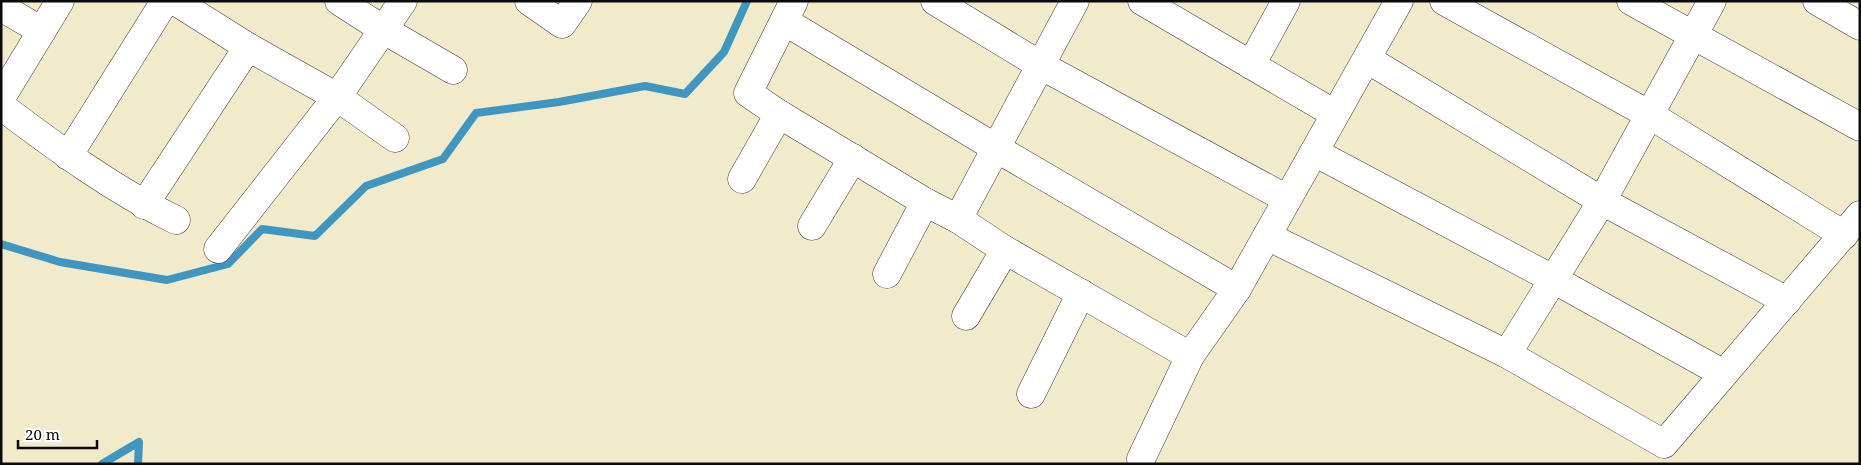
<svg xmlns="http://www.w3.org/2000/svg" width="1861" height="465" font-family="'Noto Serif',serif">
<rect width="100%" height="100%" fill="#fdf8e9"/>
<!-- farmland -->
<rect fill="#f1ebcc" x="1" y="1" width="1859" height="463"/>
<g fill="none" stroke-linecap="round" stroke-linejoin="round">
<!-- stream -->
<g stroke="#3f96c1" stroke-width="8">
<polyline points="1,244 60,262 167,280 228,264 262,229 315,236 366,186 443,159 476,113 559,102 645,86 685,94 724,52 747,1"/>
<polyline points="102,464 139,442 138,464"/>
</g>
<defs>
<g id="street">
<polyline points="175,1 248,47 337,97 395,138"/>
<polyline points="339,1 384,30 453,70"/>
<polyline points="529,1 562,24 578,1"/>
<polyline points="794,1 748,93 779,114 925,202 958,219 1075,1"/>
<polyline points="935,1 1040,65 1287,199"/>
<polyline points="1142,1 1335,114"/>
<polyline points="1444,1 1650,115 1844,235"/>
<polyline points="1631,1 1860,127"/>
<polyline points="1712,1 1602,201 1507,354 1664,444 1860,215"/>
<polyline points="1817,1 1860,26"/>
<polyline points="1,7 42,31"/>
<polyline points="784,21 996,148 1237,289"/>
<polyline points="1367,59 1602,201 1787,301"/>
<polyline points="1251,65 1286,1"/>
<polyline points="1,98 60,1"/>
<path d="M1 106C57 148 113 190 176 220"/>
<polyline points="1314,152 1553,279 1724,374"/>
<polyline points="68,156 165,1"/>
<polyline points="742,179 779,114"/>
<polyline points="144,205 248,47"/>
<polyline points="958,219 1005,250 1190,356"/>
<polyline points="812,226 853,158"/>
<polyline points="1267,236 1507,354"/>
<polyline points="218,249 337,97 403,1"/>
<polyline points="887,274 925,202"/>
<polyline points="966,316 1005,250"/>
<polyline points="1031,394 1081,293"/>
<polyline points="1141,459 1190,356 1237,289 1399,1"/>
</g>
</defs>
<!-- street casing -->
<use href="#street" stroke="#3d3d3d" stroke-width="29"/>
<!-- street -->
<use href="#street" stroke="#fff" stroke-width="28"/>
</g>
<!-- border -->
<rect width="1861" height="465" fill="none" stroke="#0a0a0a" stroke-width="5"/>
<!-- scale -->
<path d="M18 440v8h79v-8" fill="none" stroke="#0a0a0a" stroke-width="2.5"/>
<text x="25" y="440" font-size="15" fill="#0a0a0a" stroke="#ffffff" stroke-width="4" paint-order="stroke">20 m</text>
</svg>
